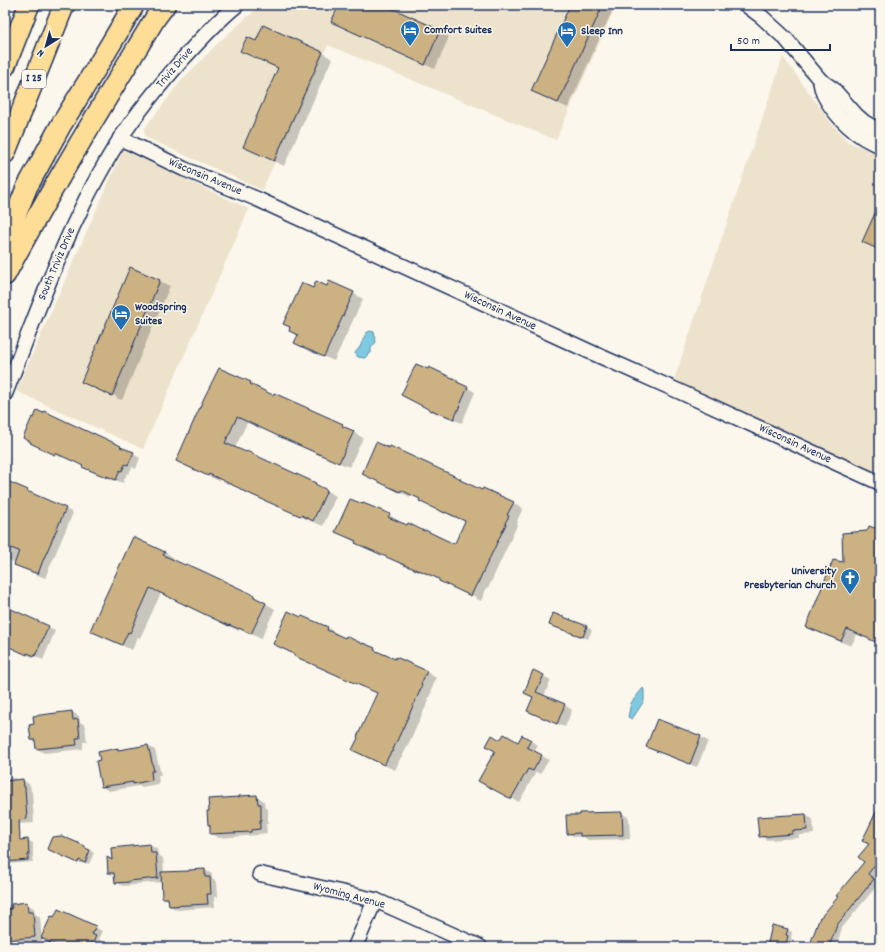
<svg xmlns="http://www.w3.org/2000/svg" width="885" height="952" font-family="Dekko,sans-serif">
<rect width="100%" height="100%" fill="#fbf7ec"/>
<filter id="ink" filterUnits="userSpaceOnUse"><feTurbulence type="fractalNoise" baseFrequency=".025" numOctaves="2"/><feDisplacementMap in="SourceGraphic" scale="8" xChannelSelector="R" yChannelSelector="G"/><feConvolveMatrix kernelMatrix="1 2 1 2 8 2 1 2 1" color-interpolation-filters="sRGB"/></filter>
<g filter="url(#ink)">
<!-- built -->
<g fill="#ede2cc">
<polygon points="261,5 616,5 556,140 328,45 262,190 145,137 144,129 181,81 218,43"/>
<polygon points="783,57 831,123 848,142 880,154 880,474 674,380"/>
<polygon points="123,150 249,209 143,449 16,391"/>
</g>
<!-- water -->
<g fill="#7fcae0" stroke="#578cac">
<polygon points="370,331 374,332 376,342 371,348 371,353 368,354 365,358 358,357 355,353 360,347 366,333"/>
<polygon points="643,688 644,690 644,701 632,719 628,717 631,703"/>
</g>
<!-- shadow -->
<g fill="#0003">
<polygon points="340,5 382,5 440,31 449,37 435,69 342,27 332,21"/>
<polygon points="571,5 610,5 614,7 568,108 542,96 532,91"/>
<polygon points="256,42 323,53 332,59 284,166 254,152 244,146 279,69 252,56 242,51"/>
<polygon points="130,268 160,281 170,286 122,400 116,398 117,397 91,386 91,387 82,382"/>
<polygon points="327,287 353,293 363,299 334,361 305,348 299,335 291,327 313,290"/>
<polygon points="220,369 251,383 261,389 260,390 342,425 363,438 349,467 287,441 248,421 235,448 315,484 336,496 323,526 261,499 220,478 219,481 188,467 178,461"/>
<polygon points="457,381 464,385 464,386 475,392 462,423 431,411 424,406"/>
<polygon points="94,435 121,447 140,458 136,469 132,467 129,474 127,473 123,483 115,480 114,481 91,471 83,467 84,466 63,456 62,458 39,447"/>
<polygon points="390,448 460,480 471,486 513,503 523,508 517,521 518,522 515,530 492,580 488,588 487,587 481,601 475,598 476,597 449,585 449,586 440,581 440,580 430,575 429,576 420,571 419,572 366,548 336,531 364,504 389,515 399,521 398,523 455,545 466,522 455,517 455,518 446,513 445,514 430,506 421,500 411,495 410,497 373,479 363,474"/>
<polygon points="5,486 34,496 66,509 73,513 45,578 23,569 15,565 16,563 5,559"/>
<polygon points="880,532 880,644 857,634 851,646 817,632 808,627"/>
<polygon points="165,552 174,558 173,561 254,596 275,609 261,639 250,633 249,634 239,629 239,631 161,593 140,638 138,637 132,650 101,636 91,630"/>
<polygon points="5,608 48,627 55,631 43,660 35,656 34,658 5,644"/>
<polygon points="554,615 587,627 592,630 588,639 555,627"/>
<polygon points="302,617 328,628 338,634 337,636 374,649 396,661 397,658 427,672 436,678 431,691 432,691 428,699 429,700 406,749 402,757 401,757 395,770 363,756 353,750 378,693 305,661 275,644"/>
<polygon points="543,676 551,680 544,696 565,705 572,710 565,727 536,715 528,711 534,698 525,693"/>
<polygon points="72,712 79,716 80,722 85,725 87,742 83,742 83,749 44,753 37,749 37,743 31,740"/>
<polygon points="522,736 538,745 534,751 549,760 540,774 536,772 519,802 486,785 501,741 518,743"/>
<polygon points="700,737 708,741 697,767 655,751 647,747"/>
<polygon points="148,746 155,750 161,775 158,775 159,784 141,787 139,786 109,791 102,787 117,749 120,751"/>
<polygon points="5,778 14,778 19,781 23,780 30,785 31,791 32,792 34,823 5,825"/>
<polygon points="257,796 264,801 265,808 268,809 268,823 266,824 267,833 258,834 258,835 219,838 211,834"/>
<polygon points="880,804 880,869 873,878 879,883 842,928 836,947 810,947 822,918 865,862 870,844 873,820 872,819"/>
<polygon points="622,813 629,818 630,839 588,840 584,837 575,837 568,833 581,816 581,814"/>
<polygon points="805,815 813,819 814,834 799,835 799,838 767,840 760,836"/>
<polygon points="20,840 21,841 28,840 33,843 33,857 32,857 33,862 7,864 5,863 5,841"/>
<polygon points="150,845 157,849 158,855 163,858 164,873 205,870 212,874 212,879 217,882 218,897 214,897 215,907 177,910 170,906 169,901 163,897 163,882 136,884 136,885 123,886 116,882 115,876 109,873 113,861"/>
<polygon points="85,847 94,853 89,864 84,862 83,864 53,851"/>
<polygon points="27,904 34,908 35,914 40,917 42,941 5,944 5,906"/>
<polygon points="95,927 102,931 99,939 103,941 100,947 61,947"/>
<polygon points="788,930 792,932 791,938 792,939 790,947 768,947"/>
</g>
<!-- building -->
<g fill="#ccb283" stroke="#1b2f5e">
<polygon points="339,5 385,5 440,30 425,65 331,22"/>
<polygon points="570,5 603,5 558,103 531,91"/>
<polygon points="263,25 323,52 274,161 243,147 278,68 240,51 247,37 256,41"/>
<polygon points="880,202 880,250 862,242"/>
<polygon points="130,267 160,280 112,396 81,382"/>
<polygon points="316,281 327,286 329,281 354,292 324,357 294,343 298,335 289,331 290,327 283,324 302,283 313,288"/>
<polygon points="416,364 428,369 429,367 446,375 457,380 457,382 468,387 454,419 442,414 442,415 432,410 432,411 401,395"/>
<polygon points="219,368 251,382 250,384 273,395 274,393 332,419 343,424 342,426 354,431 339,463 276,435 237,417 225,443 246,452 247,451 257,456 316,483 315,484 327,490 313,521 301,515 300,516 291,512 241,490 241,489 209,474 208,476 176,461 204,398"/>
<polygon points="37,410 43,413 44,411 93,434 93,433 121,446 120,447 134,452 128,465 125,464 122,471 120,470 116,480 107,476 107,478 101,475 82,467 83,466 75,462 55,453 55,455 30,443 31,442 23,438 32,417 34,418"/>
<polygon points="376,442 389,448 390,446 461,479 460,480 482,490 483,488 514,502 507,515 509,516 505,523 506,524 482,574 478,583 477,583 471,596 439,581 439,579 419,570 419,571 410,567 409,567 355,543 356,541 335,532 350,499 363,504 363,503 390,514 388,517 407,525 408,523 424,531 425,530 454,544 456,541 465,521 445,512 445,513 436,509 435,509 419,501 420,499 401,490 400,492 362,474"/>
<polygon points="5,480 28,490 27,491 66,508 42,563 38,574 14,565 19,551 5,546"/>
<polygon points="869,526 880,530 880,644 847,629 841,641 806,627 833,560 843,562 842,533 867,531"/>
<polygon points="133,537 165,552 163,555 185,565 186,564 196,568 254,595 254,597 266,603 251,634 239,628 239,629 229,625 229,626 150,588 130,633 128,632 122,645 90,631 104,599"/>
<polygon points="9,608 49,626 35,656 27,653 27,655 5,645 5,616"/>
<polygon points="288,611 301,617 302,616 328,627 327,630 345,638 346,636 363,644 363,643 375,648 374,650 395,659 396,657 427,671 421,684 422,685 419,693 396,743 392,752 391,752 384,765 352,750 358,738 357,737 377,693 294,656 294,654 273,644"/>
<polygon points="553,613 587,626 583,637 549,625"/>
<polygon points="533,670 544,675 536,692 565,704 557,724 527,711 533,697 524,693"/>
<polygon points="72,711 73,720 78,719 80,738 76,738 77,745 36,749 35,740 31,740 29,725 34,724 33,716"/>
<polygon points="657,719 701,736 690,764 646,747"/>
<polygon points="504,734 518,742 522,735 531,740 527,747 542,755 533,771 528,769 511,799 478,781 495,751 486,746 492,735 500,740"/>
<polygon points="148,745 154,771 151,771 152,780 133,784 133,782 101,787 96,761 100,760 98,752 118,748 118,750"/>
<polygon points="23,779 24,787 25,787 27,819 19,820 20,840 28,839 29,855 28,855 28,860 5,862 5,781"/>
<polygon points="257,795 258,804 261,804 261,820 260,820 260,829 251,830 251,832 210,834 210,825 208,825 207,811 209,811 208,799 239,797 239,796"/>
<polygon points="880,804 880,858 868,874 874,879 837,925 829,947 809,947 820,917 821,917 838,897 836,896 864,862 858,857 869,844 862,841"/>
<polygon points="622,812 623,835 580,836 580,833 567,834 566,815 580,815 580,813"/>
<polygon points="806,814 807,830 792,831 792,834 759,837 757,817"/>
<polygon points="62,836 85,846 85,848 90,850 85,863 79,860 78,863 47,849 52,837"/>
<polygon points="150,844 151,853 156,853 158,878 129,881 129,882 115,883 114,873 108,873 107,857 112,860 111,848"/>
<polygon points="205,869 205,877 210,877 211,894 207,894 208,904 169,906 168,898 162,898 161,872 189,871 189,870"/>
<polygon points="27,902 28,912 33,912 35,937 5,940 5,909 12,908 11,904"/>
<polygon points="58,909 96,926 92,934 96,936 91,947 60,947 41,938 51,916 54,917"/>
<polygon points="772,925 788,929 786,935 788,936 785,947 767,947"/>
</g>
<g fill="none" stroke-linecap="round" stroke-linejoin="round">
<defs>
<g id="minor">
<polyline points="746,5 762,17 786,39 820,80 833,89 856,115 864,122 874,128 880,130"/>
<path d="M820 80C821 85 822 91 824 95 834 115 858 139 880 145"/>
<polyline points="120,138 184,169 257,199 595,354 676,390 880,483"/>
<path d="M5 394C39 308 70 217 120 139 138 111 160 85 182 60 199 41 217 21 237 5"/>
<polyline points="260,874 375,900 480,947"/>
<polyline points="355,947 375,900"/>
</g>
<g id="highway">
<polyline points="5,66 29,5"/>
<polyline points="5,153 64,5"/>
<polyline points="5,241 27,187 61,125 103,57 134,5"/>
<path d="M5 275C52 187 104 102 156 17L165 5"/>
</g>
</defs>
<!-- minor casing -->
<use href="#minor" stroke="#1b2f5e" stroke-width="17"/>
<!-- highway casing -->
<use href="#highway" stroke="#1b2f5e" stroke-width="23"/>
<!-- minor -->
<use href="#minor" stroke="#fbf7ec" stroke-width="14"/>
<!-- highway -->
<use href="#highway" stroke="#fedd96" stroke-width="20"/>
</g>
</g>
<!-- icons -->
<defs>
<symbol id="hotel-pin" viewBox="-11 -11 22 30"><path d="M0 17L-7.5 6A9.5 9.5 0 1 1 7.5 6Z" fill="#1f6fb2" stroke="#fbf7ec"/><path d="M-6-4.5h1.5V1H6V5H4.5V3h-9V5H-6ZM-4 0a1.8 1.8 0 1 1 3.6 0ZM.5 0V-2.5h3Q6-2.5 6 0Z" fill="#fff"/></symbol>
<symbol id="church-pin" viewBox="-11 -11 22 30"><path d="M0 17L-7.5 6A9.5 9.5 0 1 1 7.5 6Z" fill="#1f6fb2" stroke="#fbf7ec"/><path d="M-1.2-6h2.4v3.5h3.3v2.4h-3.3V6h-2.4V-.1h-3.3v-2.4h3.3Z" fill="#fff"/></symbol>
</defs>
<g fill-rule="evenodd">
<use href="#hotel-pin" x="399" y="19" width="22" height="30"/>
<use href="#hotel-pin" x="556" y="20" width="22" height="30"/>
<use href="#hotel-pin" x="110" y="303" width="22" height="30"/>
<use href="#church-pin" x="839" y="567" width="22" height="30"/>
</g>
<g text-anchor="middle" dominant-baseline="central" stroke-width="3" stroke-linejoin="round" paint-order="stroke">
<!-- shield labels -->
<rect fill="#fbf7ec" stroke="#5e6b89" stroke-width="1" x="22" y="70" width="24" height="18" rx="3"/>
<g font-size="11" font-weight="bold" fill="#1b2f5e">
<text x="34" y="79">I 25</text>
</g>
<!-- poi labels -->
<g font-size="12" font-weight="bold" fill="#1b2f5e" stroke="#fbf7ec" text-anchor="start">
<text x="424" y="30">Comfort Suites</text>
<text x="581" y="31">Sleep Inn</text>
<text x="135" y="307">WoodSpring<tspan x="135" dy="14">Suites</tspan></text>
<text x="836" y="571" text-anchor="end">University<tspan x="836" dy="14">Presbyterian Church</tspan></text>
</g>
<!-- street labels -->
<g font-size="12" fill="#1b2f5e" stroke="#fbf7ec">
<text transform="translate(175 68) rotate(-49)">Triviz Drive</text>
<text transform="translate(205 177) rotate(23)">Wisconsin Avenue</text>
<text transform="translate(57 264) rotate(-67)">South Triviz Drive</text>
<text transform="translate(500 311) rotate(25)">Wisconsin Avenue</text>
<text transform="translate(795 444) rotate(25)">Wisconsin Avenue</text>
<text transform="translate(349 896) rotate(15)">Wyoming Avenue</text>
</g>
</g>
<!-- margin -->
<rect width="885" height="952" fill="none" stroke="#fbf7ec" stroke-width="20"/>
<rect x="10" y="10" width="865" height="932" fill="none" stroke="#1b2f5e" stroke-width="1.5" filter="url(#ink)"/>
<!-- north arrow -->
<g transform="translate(46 46) rotate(217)" stroke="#fbf7ec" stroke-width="3" paint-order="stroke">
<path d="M0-3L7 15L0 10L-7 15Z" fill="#1b2f5e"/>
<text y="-6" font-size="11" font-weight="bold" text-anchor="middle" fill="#1b2f5e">N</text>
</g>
<!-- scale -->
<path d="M731 44v6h99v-6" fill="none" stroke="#1b2f5e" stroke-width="2"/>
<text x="737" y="44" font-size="12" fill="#1b2f5e" stroke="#fbf7ec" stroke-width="3" paint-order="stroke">50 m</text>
</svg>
